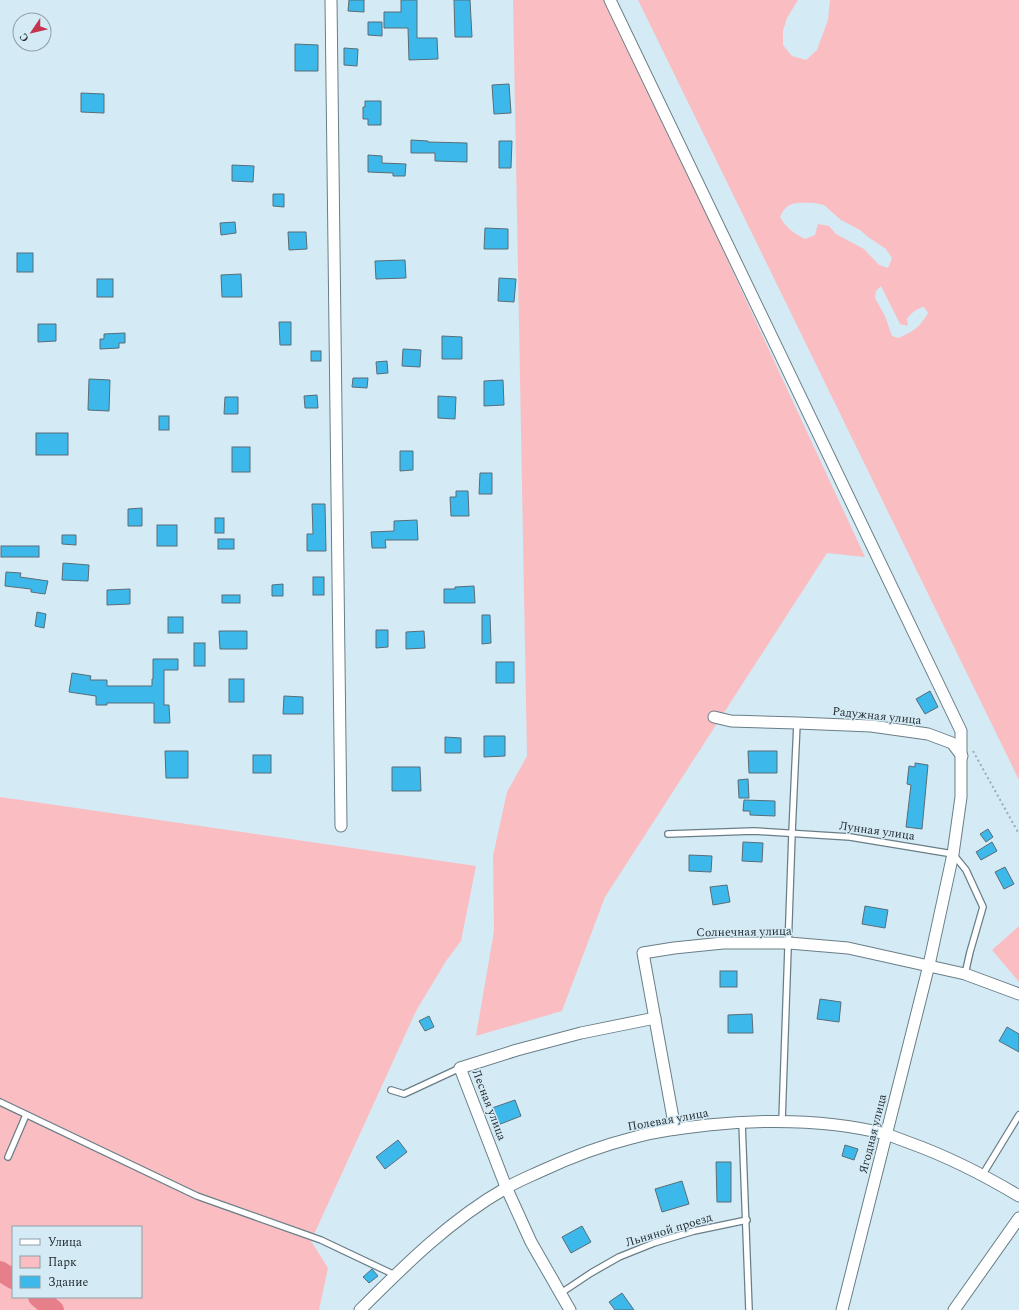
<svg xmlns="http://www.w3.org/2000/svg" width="1019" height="1310" font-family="Spectral,serif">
<rect width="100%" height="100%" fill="#d4eaf5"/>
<!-- green -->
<g fill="#fabec2" fill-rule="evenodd">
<polygon points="513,0 607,0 865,557 827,553 605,897 562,1011 476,1036 494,931 493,856 507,792 527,756"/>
<path d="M638 0H798L787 18 783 31V45L792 56 806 60 817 50 828 20 830 0H1019V780ZM814 203 824 205 841 220 860 230 868 237 886 249 892 258 888 268 879 265 864 249 836 234 829 226 818 224 815 235 805 239C795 234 785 227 780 217 787 200 798 203 814 203ZM881 286 900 324 908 326 907 319C912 312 916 309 924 307L928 313C919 328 915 330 899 338L892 336 885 316 875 298 876 291Z"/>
<path d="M0 797 476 866 461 941 446 961 416 1011 311 1241 328 1268 319 1310H0ZM13 1227H141V1297H13Z"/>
<polygon points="1019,926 1019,982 992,950"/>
</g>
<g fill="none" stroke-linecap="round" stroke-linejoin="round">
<!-- river -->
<g stroke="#e67f8a" stroke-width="20">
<polyline points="0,1271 13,1279"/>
<polyline points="38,1297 54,1310"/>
</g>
</g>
<!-- building -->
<g fill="#3cb9ea" stroke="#596d77">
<polygon points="349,0 364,0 364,12 348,11"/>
<polygon points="401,0 417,0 417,38 437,38 438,59 409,60 408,28 384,28 384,12 401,12"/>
<polygon points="454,0 470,0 472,37 455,37"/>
<polygon points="368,22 382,22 382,36 368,35"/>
<polygon points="295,44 318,45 318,71 295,71"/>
<polygon points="344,48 358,49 357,66 344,65"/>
<polygon points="509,84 511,113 494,114 492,85"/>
<polygon points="81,93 104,94 104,113 81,112"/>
<polygon points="365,101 381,101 381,125 368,125 368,119 363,119 363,107 365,107"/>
<polygon points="411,140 428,141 428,142 467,143 467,162 435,161 435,153 411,153"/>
<polygon points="499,141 512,141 511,168 499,168"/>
<polygon points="368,155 382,156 382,163 406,164 405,176 393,176 393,173 368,172"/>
<polygon points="232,165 254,166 253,182 232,181"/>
<polygon points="273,194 284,194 284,207 273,206"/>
<polygon points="235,222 236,233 221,235 220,223"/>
<polygon points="485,228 508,229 508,249 484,249"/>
<polygon points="288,232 306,232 307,249 289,250"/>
<rect x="17" y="253" width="16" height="19"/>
<polygon points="405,260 406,278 376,279 375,261"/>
<polygon points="241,274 242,297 222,297 221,275"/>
<polygon points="499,278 516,279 514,302 498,301"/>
<rect x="97" y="279" width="16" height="18"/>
<polygon points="279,322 291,322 291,345 280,345"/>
<polygon points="38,324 56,324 56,341 38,342"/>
<polygon points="125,333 125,343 119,343 119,348 100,349 100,339 104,339 104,334"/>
<polygon points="442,336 462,337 462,359 442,359"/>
<polygon points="403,349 421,350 420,367 402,366"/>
<rect x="311" y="351" width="10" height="10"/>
<polygon points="387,361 388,373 377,374 376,362"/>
<polygon points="353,378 368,378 367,388 352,387"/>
<polygon points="89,379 110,380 109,411 88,410"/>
<polygon points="503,380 504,405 484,406 484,381"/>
<polygon points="317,395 318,408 305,408 304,396"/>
<polygon points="438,396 456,397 455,419 438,418"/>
<polygon points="225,397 238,397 238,414 224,414"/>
<rect x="159" y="416" width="10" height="14"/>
<rect x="36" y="433" width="32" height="22"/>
<rect x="232" y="447" width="18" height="25"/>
<polygon points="400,451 413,451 413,470 400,471"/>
<polygon points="480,473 492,473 492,494 479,494"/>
<polygon points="456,491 468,491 469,516 451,516 450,497 456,497"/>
<polygon points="312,504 325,504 326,551 307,551 307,534 313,534"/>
<polygon points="142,508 142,526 128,526 128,509"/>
<rect x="215" y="518" width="9" height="15"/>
<polygon points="417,520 418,540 385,540 386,548 372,548 371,532 394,531 394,521"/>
<rect x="157" y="525" width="20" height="21"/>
<polygon points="62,535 76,535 76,545 62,544"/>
<rect x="218" y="539" width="16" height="10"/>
<rect x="1" y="546" width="38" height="11"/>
<polygon points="63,563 89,565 88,581 62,580"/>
<polygon points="6,572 21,573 20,577 48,581 45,594 31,592 31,589 5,586"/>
<rect x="313" y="577" width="11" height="18"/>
<polygon points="283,584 283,596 272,596 272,585"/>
<polygon points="474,586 475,603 444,603 444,589 455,589 455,587"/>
<polygon points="130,589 130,604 107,605 107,590"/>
<rect x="222" y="595" width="18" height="8"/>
<polygon points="37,612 46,614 44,628 35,626"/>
<polygon points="482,615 490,615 491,643 482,644"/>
<rect x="168" y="617" width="15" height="16"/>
<polygon points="376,630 388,630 388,647 376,648"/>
<polygon points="219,631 247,631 247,649 220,649"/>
<polygon points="424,631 425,648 406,649 406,632"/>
<rect x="194" y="643" width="11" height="23"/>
<polygon points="153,659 178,659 178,670 164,670 164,705 169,705 170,723 154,723 154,703 107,703 107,705 96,705 96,696 69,692 72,673 91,676 90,680 107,680 107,686 152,686 152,679 153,679"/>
<rect x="496" y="662" width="18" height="21"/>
<rect x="229" y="679" width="15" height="23"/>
<polygon points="930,691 938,707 925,714 916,699"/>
<polygon points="284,696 303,697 303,714 283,714"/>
<polygon points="484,736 505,736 505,756 484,757"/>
<polygon points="445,737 461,738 461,753 445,753"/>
<polygon points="165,751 188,751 188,778 166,778"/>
<polygon points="748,751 777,751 777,773 749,773"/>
<rect x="253" y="755" width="18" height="18"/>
<polygon points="915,763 928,765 922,829 906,827 911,785 907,784 909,766 915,767"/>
<polygon points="392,767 420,767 421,791 392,791"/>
<polygon points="748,779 749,798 739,798 738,780"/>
<polygon points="744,800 775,801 775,816 750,815 750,811 743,811"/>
<polygon points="988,829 993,837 986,842 980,834"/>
<polygon points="743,842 763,843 762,862 742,861"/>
<polygon points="992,842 997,851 981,860 976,852"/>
<polygon points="689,855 712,856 711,872 689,871"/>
<polygon points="1005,867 1014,884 1004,889 995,872"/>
<polygon points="727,885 730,902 713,905 710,887"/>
<polygon points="865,906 888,910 885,928 862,924"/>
<rect x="720" y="971" width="17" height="16"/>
<polygon points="820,999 841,1002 839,1022 817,1019"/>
<polygon points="752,1014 753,1033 728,1033 728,1015"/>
<polygon points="429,1016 434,1027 425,1031 419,1021"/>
<polygon points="1007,1027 1019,1034 1019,1052 999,1041"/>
<polygon points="515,1100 521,1116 498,1125 492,1108"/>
<polygon points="398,1140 407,1152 385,1169 376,1157"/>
<polygon points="845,1145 858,1149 854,1160 842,1156"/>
<polygon points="716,1162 731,1162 731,1202 717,1202"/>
<polygon points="682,1181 689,1204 662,1212 655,1189"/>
<polygon points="582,1226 591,1242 571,1253 562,1237"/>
<polygon points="372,1269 378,1276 369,1283 363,1277"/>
<polygon points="622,1293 634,1310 615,1310 609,1302"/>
</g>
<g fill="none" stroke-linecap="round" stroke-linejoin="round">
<defs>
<g id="service">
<polyline points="668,834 754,831 850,837 953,854 966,870 983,907 970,952 965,974"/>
<polyline points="391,1090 404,1094 460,1068"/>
<polyline points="0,1102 197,1196 321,1240 395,1275"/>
<polyline points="782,1121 792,833 797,723"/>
<polyline points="742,1122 749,1310"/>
<polyline points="8,1157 26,1115"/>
<polyline points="983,1174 1019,1115"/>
<polyline points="561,1293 591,1273 619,1257 654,1243 694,1231 747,1220"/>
</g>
<g id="minor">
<polyline points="331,0 341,826"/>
<polyline points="610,0 961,731 961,797 953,854 929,965 842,1310"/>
<polyline points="714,717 731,721 797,723 871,726 928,734 952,743 962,756"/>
<polyline points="675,1129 643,953 674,948 723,943 789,943 848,948 965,974 1019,994"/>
<path d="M360 1310C405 1265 450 1220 506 1188 516 1182 528 1177 539 1172 569 1158 600 1146 632 1138 656 1131 682 1128 708 1125 768 1119 827 1119 886 1134 894 1137 902 1140 910 1143 949 1157 984 1175 1019 1196"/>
<polyline points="570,1310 531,1242 506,1187 460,1068 517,1050 581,1033 655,1018"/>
<polyline points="954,1310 1019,1218"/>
</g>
</defs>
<!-- service casing -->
<use href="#service" stroke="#697e87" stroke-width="8"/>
<!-- minor casing -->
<use href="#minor" stroke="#697e87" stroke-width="13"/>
<!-- path -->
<polyline stroke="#99abb4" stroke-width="2" stroke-dasharray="2 3" stroke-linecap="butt" points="973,751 1019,834"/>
<!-- service -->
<use href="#service" stroke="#fff" stroke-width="5.5"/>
<!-- minor -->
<use href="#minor" stroke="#fff" stroke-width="11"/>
</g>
<g text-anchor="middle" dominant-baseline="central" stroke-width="3" stroke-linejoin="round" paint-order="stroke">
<!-- street labels -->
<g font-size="12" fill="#252e32" stroke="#d4eaf5">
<text transform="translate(877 716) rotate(6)">Радужная улица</text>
<text transform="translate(877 831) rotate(8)">Лунная улица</text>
<text transform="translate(744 932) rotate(-1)">Солнечная улица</text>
<text transform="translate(489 1105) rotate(69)">Лесная улица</text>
<text transform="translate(668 1120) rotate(-10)">Полевая улица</text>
<text transform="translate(873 1134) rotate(-76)">Ягодная улица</text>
<text transform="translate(669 1230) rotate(-17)">Льняной проезд</text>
</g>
</g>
<!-- legend -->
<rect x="12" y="1226" width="130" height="72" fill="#d4eaf5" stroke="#8e9fa7"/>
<rect x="20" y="1239" width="20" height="6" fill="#ffffff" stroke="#8e9fa7"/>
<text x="48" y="1246" font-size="12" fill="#252e32">Улица</text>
<rect x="20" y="1256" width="20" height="12" fill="#fabec2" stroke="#8e9fa7"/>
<text x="48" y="1266" font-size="12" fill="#252e32">Парк</text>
<rect x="20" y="1276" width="20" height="12" fill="#3cb9ea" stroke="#8e9fa7"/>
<text x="48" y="1286" font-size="12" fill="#252e32">Здание</text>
<!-- north arrow -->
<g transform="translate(32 32) rotate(235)"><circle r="19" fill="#d4eaf5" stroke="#8e9fa7"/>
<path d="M0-3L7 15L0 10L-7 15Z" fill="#c53551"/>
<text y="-6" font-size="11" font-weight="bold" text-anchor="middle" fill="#252e32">С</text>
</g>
</svg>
